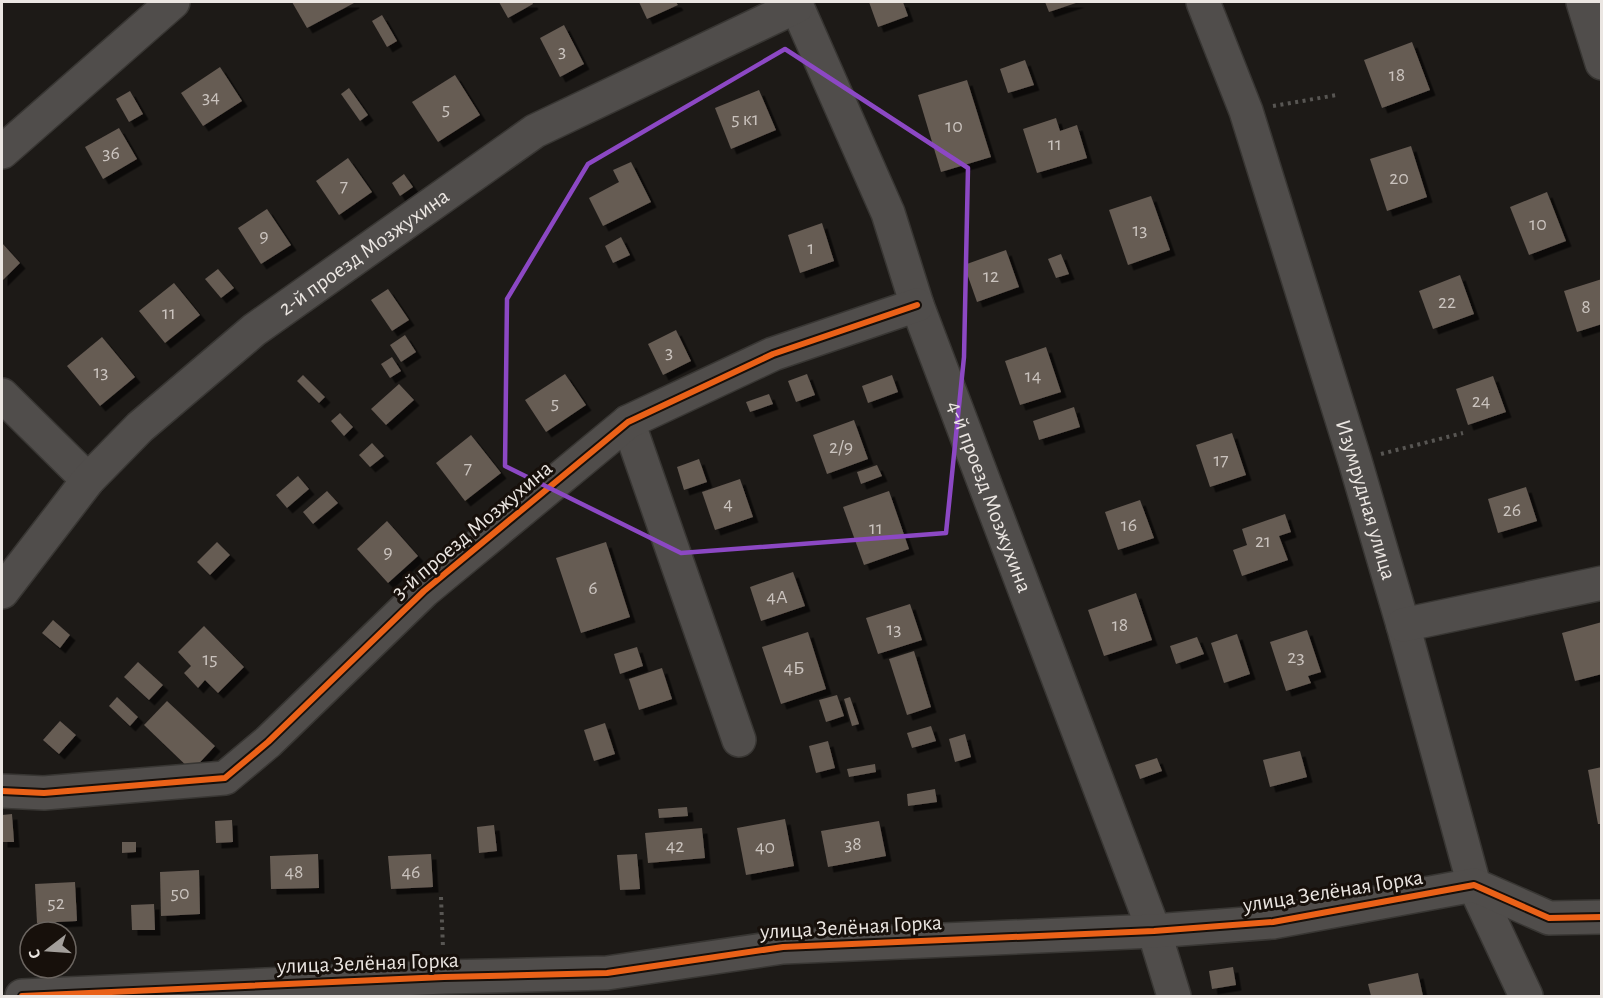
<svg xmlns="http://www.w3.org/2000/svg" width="1603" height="998" font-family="'Alegreya Sans',sans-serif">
<defs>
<filter id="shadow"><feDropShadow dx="5.5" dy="5.5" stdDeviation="0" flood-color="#0009"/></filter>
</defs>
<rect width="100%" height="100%" fill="#1d1a17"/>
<!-- building -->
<g fill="#665b53" filter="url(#shadow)">
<polygon points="292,2 354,2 354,3 307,28"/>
<polygon points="499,2 532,2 533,4 508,18"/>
<polygon points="639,2 676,2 678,5 647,19"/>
<polygon points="869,2 903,2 908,16 878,27"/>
<polygon points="1045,2 1079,2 1049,12"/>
<polygon points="382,15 397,41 387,47 372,21"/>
<polygon points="564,25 584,64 560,77 540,38"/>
<polygon points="1412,42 1430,90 1382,108 1364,60"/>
<polygon points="1025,60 1034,85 1008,93 1000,69"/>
<polygon points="220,67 242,101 203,126 181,93"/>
<polygon points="455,75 480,115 438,142 412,102"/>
<polygon points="967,80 991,157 941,172 918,95"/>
<polygon points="349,88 368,115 360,121 341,94"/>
<polygon points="759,90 776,130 731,149 715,108"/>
<polygon points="130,91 143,114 129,122 116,99"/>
<polygon points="1056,118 1060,131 1077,125 1087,158 1037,173 1023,129"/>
<polygon points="119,128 137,159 103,179 85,147"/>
<polygon points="1411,146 1427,197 1387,211 1370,159"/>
<polygon points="348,158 372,192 339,215 316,181"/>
<polygon points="631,162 651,202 603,226 589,198 619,182 613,170"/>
<polygon points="404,174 413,187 400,196 392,183"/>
<polygon points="1547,192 1566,241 1529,255 1510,207"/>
<polygon points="1151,196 1170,250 1128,265 1109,210"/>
<polygon points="267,209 291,245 261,264 238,228"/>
<polygon points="822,223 834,261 800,273 788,235"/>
<polygon points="621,237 630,255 613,263 605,246"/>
<polygon points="2,243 20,263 2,281"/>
<polygon points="1006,250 1019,287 977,302 964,265"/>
<polygon points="1061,254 1069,274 1056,278 1048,259"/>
<polygon points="218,269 234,288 221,298 205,279"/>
<polygon points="1460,275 1474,314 1433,329 1419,291"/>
<polygon points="1602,279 1602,324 1577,332 1564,291"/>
<polygon points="174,283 200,315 165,343 139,311"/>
<polygon points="388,289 409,320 392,331 371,300"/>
<polygon points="676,330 691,361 663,375 648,344"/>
<polygon points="405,335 416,352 401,362 390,345"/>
<polygon points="102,337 135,377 100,406 67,366"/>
<polygon points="1046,347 1061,392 1020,405 1005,361"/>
<polygon points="392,357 401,371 390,378 381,364"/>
<polygon points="565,374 586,405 546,432 525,400"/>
<polygon points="807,374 815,395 796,402 788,381"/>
<polygon points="303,375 325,397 319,403 297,381"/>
<polygon points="892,375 898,392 868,403 862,386"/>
<polygon points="1493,376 1506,412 1468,425 1456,389"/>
<polygon points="399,384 414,400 386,425 371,409"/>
<polygon points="769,394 773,404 750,412 746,402"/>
<polygon points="1074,407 1080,427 1039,440 1033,421"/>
<polygon points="340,413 353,427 344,436 331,421"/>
<polygon points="854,420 868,459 827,474 813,435"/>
<polygon points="1232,433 1246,475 1210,487 1196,445"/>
<polygon points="471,435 501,473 465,501 436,463"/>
<polygon points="372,443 384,456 370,467 359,455"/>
<polygon points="699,459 707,482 684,490 677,467"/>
<polygon points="877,465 882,476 861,484 857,472"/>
<polygon points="298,476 309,489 287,508 276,495"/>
<polygon points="740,479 753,517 715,530 702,492"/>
<polygon points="1526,487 1537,521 1498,533 1488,499"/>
<polygon points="327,491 338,503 313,524 303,512"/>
<polygon points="889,491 909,549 864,565 843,507"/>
<polygon points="1140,500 1154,538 1118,550 1105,512"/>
<polygon points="1285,514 1291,532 1279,536 1288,560 1242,576 1233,550 1247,545 1242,529"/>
<polygon points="387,521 418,556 388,583 357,549"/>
<polygon points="217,542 230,555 210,575 197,562"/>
<polygon points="606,542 630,617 581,633 556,558"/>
<polygon points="793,572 805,606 761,621 750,587"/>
<polygon points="1136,593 1152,640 1104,656 1088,610"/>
<polygon points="910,604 922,640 878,654 866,618"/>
<polygon points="53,620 70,635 60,648 42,633"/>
<polygon points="1602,622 1602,674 1575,681 1562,633"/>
<polygon points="204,626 244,667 218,693 205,680 198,688 184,673 191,666 178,652"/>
<polygon points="1307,630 1321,672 1308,676 1311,683 1286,691 1270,642"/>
<polygon points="808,632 826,689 781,704 762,647"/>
<polygon points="1237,634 1250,674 1224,683 1211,643"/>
<polygon points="1197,637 1204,654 1176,664 1170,646"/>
<polygon points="637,647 643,666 620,674 614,654"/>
<polygon points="914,651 931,707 907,715 889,659"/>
<polygon points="138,662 163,685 149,700 124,677"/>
<polygon points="662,668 672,699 639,710 629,679"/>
<polygon points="837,695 844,716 826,722 819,700"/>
<polygon points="117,697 138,717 130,726 109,706"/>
<polygon points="850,697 859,724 852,726 844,699"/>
<polygon points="167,701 215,746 192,771 144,725"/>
<polygon points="60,721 76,735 59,754 43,740"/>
<polygon points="605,723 615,754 594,761 584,730"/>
<polygon points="931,726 936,741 912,748 907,733"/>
<polygon points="965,734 971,757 955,762 949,739"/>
<polygon points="828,741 835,768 816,773 809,746"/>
<polygon points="1300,751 1307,777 1270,787 1263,760"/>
<polygon points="1157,758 1162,771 1140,779 1135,765"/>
<polygon points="875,764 876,772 849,777 847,769"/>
<polygon points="1602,767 1602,824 1598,824 1588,770"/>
<polygon points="935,789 937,802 908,806 907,794"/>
<polygon points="687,807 688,816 659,818 658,809"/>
<polygon points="12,814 14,842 2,842 2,815"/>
<polygon points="785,819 794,866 746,875 737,828"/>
<polygon points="232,820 233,842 216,843 215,821"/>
<polygon points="879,821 886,856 828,867 821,831"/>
<polygon points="494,825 497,851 479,853 477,827"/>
<polygon points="702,828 705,858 648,863 645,833"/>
<polygon points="122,842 136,842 136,852 122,853"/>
<polygon points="318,854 319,888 271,889 270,856"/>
<polygon points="431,854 433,887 391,889 388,856"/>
<polygon points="637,854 640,889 620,890 617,855"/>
<polygon points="199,870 200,914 161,916 160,872"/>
<polygon points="75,882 77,921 37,923 35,884"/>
<polygon points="154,904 155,930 132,930 131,905"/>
<polygon points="1233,967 1236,985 1212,989 1209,971"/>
<polygon points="1418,973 1423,996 1371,996 1368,984"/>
</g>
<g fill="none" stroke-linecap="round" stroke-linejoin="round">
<defs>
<g id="minor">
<path id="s1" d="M795 2 888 213 917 305 1154 931 1174 996"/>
<path id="s2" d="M1203 2 1246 111 1355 461 1403 625 1474 885 1526 996"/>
<polyline points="1583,2 1602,63"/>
<polyline points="2,152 173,2"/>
<polyline points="2,395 88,480"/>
<polyline points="628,422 739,740"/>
<path id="s3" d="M2 592 88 480 140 427 254 330 535 131 797 6"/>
<polyline points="1403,625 1602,583"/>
<polyline points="2,791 44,793 225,778 268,742 424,591 628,422 773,354 917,305"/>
<polyline points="22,996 444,977 607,973 783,947 1154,931 1273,922 1474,885 1549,918 1602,917"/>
</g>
</defs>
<!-- minor casing -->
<use href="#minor" stroke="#383633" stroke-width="36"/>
<!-- path -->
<g stroke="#585653" stroke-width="4" stroke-dasharray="3 4.5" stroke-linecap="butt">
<polyline points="1273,106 1337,95"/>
<polyline points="1381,454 1463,433"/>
<polyline points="441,897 443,948"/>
</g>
<!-- minor -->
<use href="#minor" stroke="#504d4b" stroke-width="33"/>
<defs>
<g id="cycleway">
<polyline points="2,791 44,793 225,778 268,742 424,591 628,422 773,354 917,305"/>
<polyline points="22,996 444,977 607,973 783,947 1154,931 1273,922 1474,885 1549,918 1602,917"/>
</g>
</defs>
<!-- cycleway casing -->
<use href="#cycleway" stroke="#17100b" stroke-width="10"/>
<!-- cycleway -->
<use href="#cycleway" stroke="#ea6118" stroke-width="6"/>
</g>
<!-- marked area -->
<path fill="none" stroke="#8c48c4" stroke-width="4.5" stroke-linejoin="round" d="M785 49 968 168 964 357 946 533 681 553 505 466 507 299 588 164Z"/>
<g text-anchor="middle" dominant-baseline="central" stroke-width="6" stroke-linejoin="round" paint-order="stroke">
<!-- number labels -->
<g font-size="20" fill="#cac3be">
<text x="562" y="51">3</text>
<text x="1397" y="75">18</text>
<text x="211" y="97">34</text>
<text x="446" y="109">5</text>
<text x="745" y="119">5 к1</text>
<text x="954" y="126">10</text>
<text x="1055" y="144">11</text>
<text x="111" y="153">36</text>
<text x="1399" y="178">20</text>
<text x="344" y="186">7</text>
<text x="1538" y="224">10</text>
<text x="1140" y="230">13</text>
<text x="264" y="236">9</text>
<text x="811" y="248">1</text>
<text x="991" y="276">12</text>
<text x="1447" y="302">22</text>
<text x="1586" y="307">8</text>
<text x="169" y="313">11</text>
<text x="669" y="352">3</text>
<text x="101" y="372">13</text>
<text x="1033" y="376">14</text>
<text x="1481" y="401">24</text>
<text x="555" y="403">5</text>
<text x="841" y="447">2/9</text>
<text x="1221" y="460">17</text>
<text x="468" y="468">7</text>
<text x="728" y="504">4</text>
<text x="1512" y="510">26</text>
<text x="1129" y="525">16</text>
<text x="876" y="528">11</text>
<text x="1263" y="541">21</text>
<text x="388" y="552">9</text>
<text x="593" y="588">6</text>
<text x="777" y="597">4А</text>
<text x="1120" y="625">18</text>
<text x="894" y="629">13</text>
<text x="1296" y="657">23</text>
<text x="210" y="659">15</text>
<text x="794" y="668">4Б</text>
<text x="853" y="844">38</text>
<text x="675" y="846">42</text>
<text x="765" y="847">40</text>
<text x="294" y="872">48</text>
<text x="411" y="872">46</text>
<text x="180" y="893">50</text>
<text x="56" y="903">52</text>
</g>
<!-- street labels -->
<g font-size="22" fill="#ebe6e2" stroke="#17100b">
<text stroke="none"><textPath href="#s3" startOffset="500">2-й проезд Мозжухина</textPath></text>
<text stroke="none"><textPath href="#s1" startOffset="532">4-й проезд Мозжухина</textPath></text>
<text stroke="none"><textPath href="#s2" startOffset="524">Изумрудная улица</textPath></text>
<text transform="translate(472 530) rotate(-40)">3-й проезд Мозжухина</text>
<text transform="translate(1333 891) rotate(-9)">улица Зелёная Горка</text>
<text transform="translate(851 927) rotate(-3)">улица Зелёная Горка</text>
<text transform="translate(368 963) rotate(-2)">улица Зелёная Горка</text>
</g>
</g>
<!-- border -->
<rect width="1603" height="998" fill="none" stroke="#ebe6e2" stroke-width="6"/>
<!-- north arrow -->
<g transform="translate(48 950) rotate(253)"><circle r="28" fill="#17100b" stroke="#6c6661" stroke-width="1.5"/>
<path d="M0-4.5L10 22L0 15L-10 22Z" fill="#a39f9b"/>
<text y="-9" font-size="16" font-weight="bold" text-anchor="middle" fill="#ebe6e2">С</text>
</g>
</svg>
